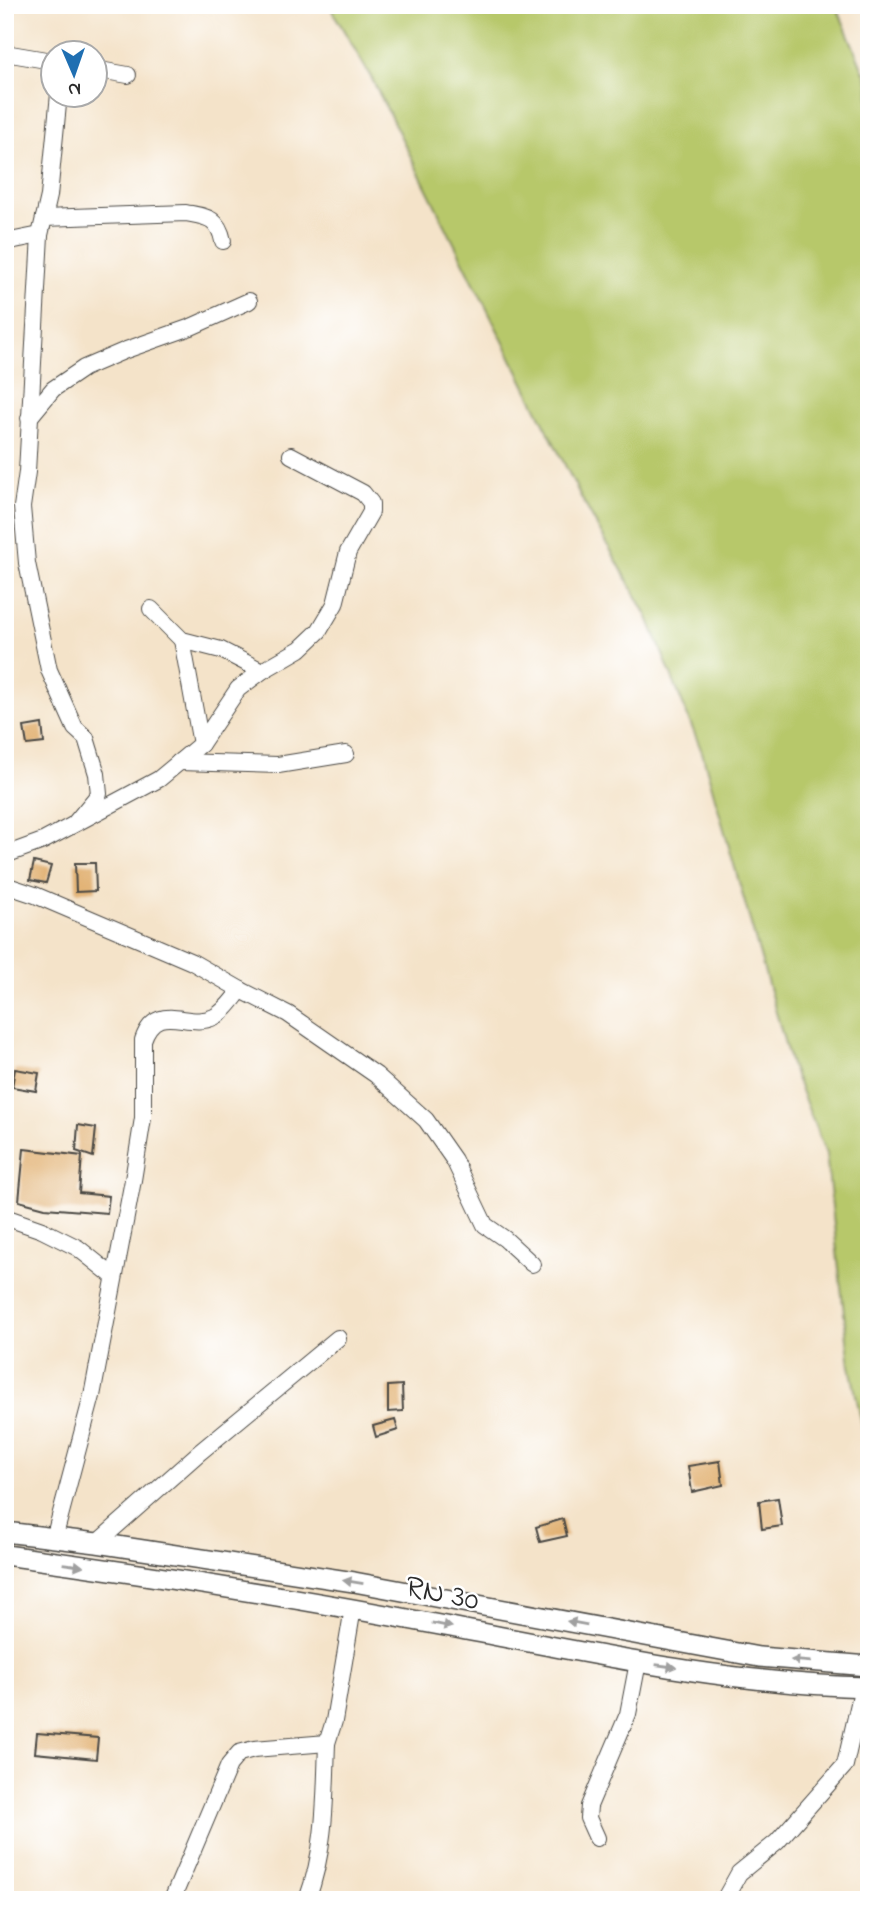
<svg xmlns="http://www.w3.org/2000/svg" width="874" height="1905" font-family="'Indie Flower',sans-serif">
<rect width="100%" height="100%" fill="#fff"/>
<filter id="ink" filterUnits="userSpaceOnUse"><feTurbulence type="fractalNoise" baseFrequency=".0143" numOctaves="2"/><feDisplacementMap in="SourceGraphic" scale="14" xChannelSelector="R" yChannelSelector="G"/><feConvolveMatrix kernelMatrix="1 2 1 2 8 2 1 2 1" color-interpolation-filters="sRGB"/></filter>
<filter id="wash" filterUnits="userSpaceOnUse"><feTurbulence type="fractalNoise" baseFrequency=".00686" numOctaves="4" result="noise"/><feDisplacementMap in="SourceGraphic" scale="28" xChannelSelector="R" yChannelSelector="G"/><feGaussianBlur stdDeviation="1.57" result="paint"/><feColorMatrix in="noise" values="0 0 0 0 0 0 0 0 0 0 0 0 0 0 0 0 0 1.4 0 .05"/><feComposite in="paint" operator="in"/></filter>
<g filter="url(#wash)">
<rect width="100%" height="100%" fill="#f4e3c9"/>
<!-- green -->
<polygon fill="#b7c86a" stroke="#717a4a" stroke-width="2" points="329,5 836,5 869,84 869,1458 850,1366 826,1154 791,1065 702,752 647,615 582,499 372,79"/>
<g id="blocks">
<!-- building -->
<g fill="#e2b376">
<polygon points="42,724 44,743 27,745 24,727"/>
<polygon points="34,862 51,866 46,883 30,880"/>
<polygon points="75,863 95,863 96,891 76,892"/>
<polygon points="15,1069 39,1073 36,1091 12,1087"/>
<polygon points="78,1125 96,1128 93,1157 76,1151"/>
<polygon points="24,1149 82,1156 79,1193 109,1196 107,1213 45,1208 19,1201"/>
<polygon points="402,1385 403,1411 388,1412 388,1386"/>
<polygon points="395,1420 398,1430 376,1437 373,1426"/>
<polygon points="720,1461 723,1485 692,1492 688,1466"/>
<polygon points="778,1498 782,1526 762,1529 759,1501"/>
<polygon points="563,1519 567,1536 540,1542 536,1527"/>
<polygon points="37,1733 98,1738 96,1759 35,1753"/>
</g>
</g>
</g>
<g filter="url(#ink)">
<use href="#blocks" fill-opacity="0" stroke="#494743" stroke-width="2"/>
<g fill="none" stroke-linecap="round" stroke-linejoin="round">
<defs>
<g id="minor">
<polyline points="5,53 52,61"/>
<polyline points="94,69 128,75"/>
<polyline points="59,94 49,196 40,235 27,472 22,507 27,563 49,670 75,728 86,738 97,774 99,794 75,823"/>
<path d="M44 218 186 213C207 217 218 217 223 241"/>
<polyline points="5,242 40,235"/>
<polyline points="29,418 53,389 84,368 126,350 191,327 249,301"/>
<polyline points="151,609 182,640 221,650 262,671"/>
<polyline points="182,640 201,744"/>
<polyline points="179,762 278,765 346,754"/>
<polyline points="5,855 43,841 159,779 201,744 238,689 262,671 300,649 319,631 335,604 348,552 371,512 371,503 363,493 291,455"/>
<polyline points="5,885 35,895 192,962 241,990 288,1014 376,1075 426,1120 454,1160 485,1225 505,1239 532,1264"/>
<polyline points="5,1217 42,1230 78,1248 113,1276"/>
<path d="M54 1539 92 1396 133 1180 143 1118V1040C157 999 187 1030 214 1017 225 1012 233 999 241 990"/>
<polyline points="97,1543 200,1452 338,1338"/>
<polyline points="597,1838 588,1818 589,1806 628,1714 638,1662"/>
<polyline points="172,1900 229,1765 239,1753 254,1749 327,1743 334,1721 353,1608"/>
<path d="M307 1900C326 1849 325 1797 327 1743"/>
<polyline points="724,1900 739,1873 777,1842 845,1765 863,1686"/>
</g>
<g id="major">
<polyline points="5,1532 97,1543 354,1582 759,1657 869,1666"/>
<path d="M5 1555C152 1575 299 1598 445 1626 584 1652 726 1684 869 1687"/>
</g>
</defs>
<!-- minor casing -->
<use href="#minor" stroke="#494743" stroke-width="18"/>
<!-- major casing -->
<use href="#major" stroke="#494743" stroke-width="22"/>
<!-- minor -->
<use href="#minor" stroke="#fff" stroke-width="16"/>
<!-- major -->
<use href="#major" stroke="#fff" stroke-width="19"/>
</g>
<!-- one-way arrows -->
<defs><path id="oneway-solid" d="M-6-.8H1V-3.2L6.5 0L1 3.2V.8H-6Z" transform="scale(1.75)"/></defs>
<g fill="#a0a0a0">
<use href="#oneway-solid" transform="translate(73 1565) rotate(8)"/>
<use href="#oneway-solid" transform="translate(353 1582) rotate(-171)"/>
<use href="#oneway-solid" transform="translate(577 1623) rotate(-170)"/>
<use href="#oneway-solid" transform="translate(442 1625) rotate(11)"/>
<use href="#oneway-solid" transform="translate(801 1661) rotate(-175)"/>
<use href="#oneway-solid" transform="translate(666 1666) rotate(8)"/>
</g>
</g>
<g text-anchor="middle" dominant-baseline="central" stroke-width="5" stroke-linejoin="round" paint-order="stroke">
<!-- street labels -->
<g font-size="32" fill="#2b2b2b" stroke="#fff">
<text transform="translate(442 1595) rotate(11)">RN 30</text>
</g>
</g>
<!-- margin -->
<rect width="874" height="1905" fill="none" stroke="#fff" stroke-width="28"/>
<!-- north arrow -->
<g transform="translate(74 74) rotate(178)"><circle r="33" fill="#ffffff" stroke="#aaaaaa" stroke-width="2"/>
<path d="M0-5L12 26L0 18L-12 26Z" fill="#1f6fb2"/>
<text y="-10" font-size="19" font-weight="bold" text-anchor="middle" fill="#2b2b2b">N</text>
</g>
</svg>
